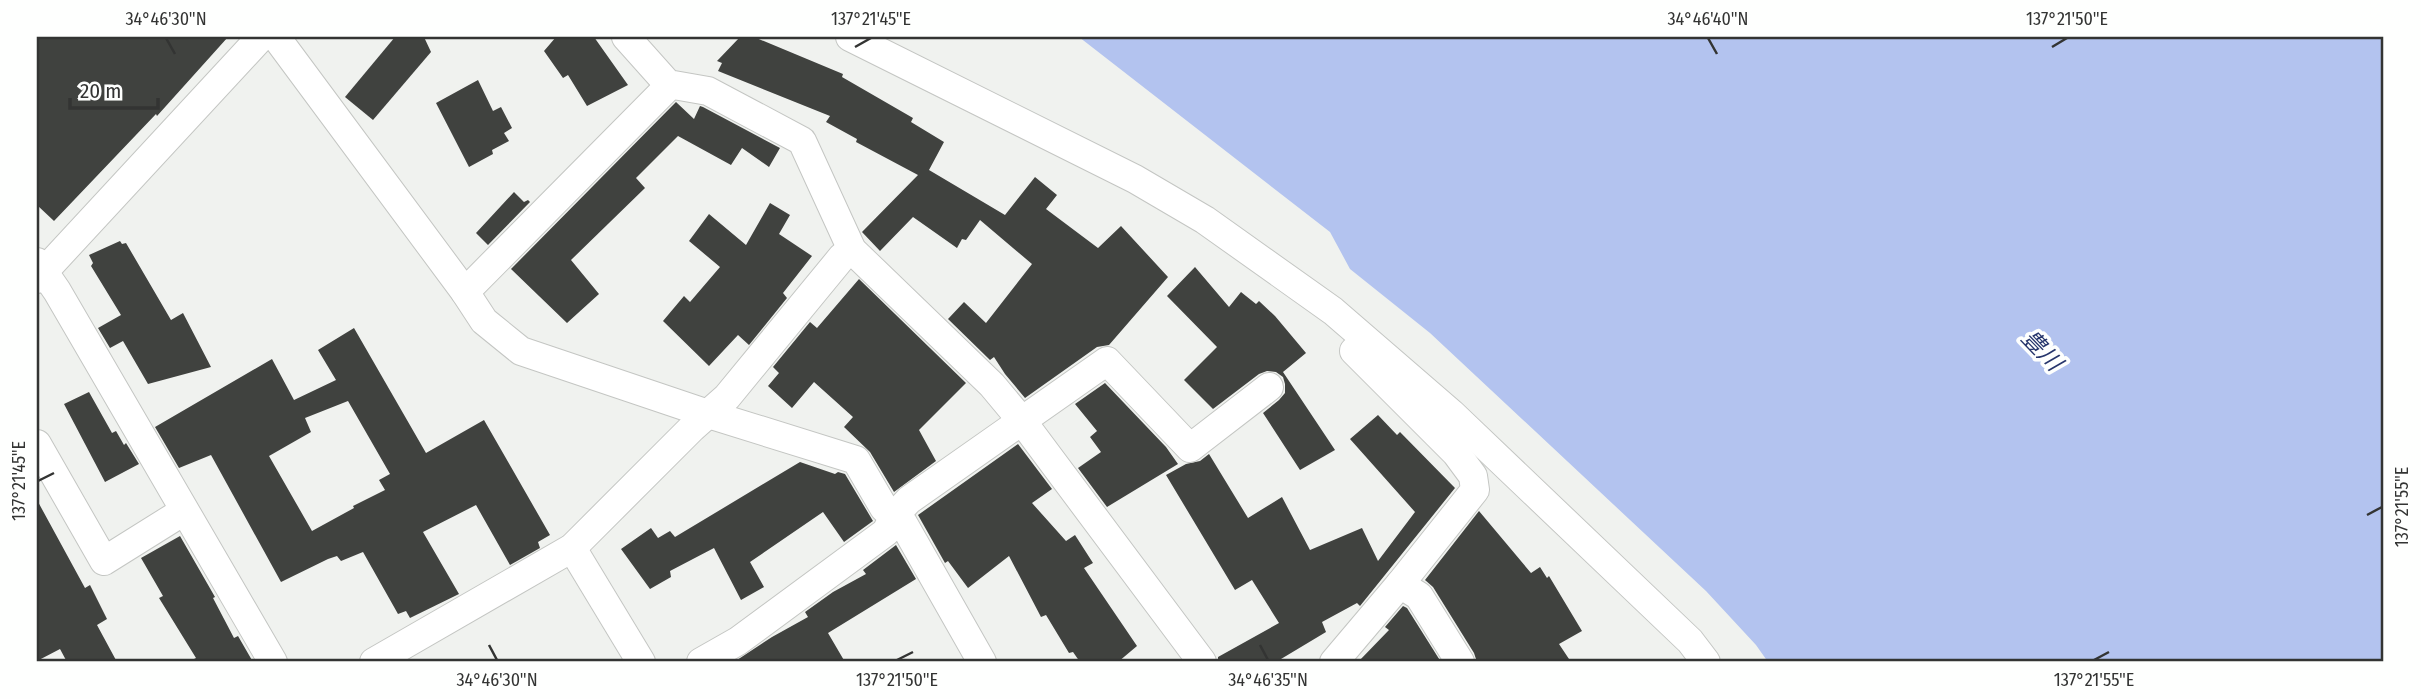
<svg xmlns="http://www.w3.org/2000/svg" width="2421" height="699" font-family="'Fira Sans Condensed','Noto Sans JP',sans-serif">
<rect width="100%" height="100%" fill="#f0f2ef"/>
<!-- water -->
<polygon fill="#b3c3ef" points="1079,37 2384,37 2384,662 1768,662 1756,645 1706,591 1430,333 1350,269 1330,232"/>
<!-- building -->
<g fill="#40423f" fill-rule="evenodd">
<polygon points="37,37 228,37 157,116 156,114 54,221 37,205"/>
<polygon points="395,37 424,37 431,52 373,120 345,97"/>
<polygon points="556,37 594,37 628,85 587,106 568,75 563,78 544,51"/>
<polygon points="740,37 754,37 843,74 842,77 913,118 911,122 944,142 929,170 1005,215 1035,177 1057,195 1046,209 1098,248 1121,226 1168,277 1109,345 1097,347 1025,398 1005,374 994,357 990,360 948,319 964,302 986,323 1032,264 980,220 966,240 962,239 957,248 913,217 880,251 862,232 918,175 856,142 857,139 826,122 830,116 718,71 722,63 717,61"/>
<polygon points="478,80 493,111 501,107 512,128 504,133 509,141 492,150 493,154 469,167 436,103"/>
<polygon points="676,102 694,119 700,106 703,107 780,148 769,167 742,148 731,165 678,136 636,178 645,188 571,260 599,294 567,323 511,269"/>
<polygon points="514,192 524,202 528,200 530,202 488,245 476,233"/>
<polygon points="770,203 790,215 779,234 812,256 783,293 787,298 749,345 738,335 709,366 663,321 684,296 690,302 720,267 689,241 709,214 746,245"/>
<polygon points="120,241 122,244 126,243 171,320 183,313 211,367 148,384 123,341 110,348 98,328 121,315 91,266 93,263 89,255"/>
<polygon points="1195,267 1229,307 1241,292 1256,304 1259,301 1275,316 1306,353 1283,372 1335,450 1300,470 1263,413 1279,400 1285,393 1285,384 1283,377 1276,372 1267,371 1259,374 1213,409 1184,380 1217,347 1167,296"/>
<polygon points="859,279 966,383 919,430 936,461 894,492 870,452 844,427 853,417 814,382 792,408 768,386 779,373 773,367 810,322 817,328"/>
<path d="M354 328 426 453 484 420 550 535 538 542 540 548 510 565 476 505 423 532 459 594 410 618 406 611 398 614 363 552 341 561 337 556 328 559 281 582 211 455 179 468 155 427 272 359 294 400 336 380 318 350ZM348 401 390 474 379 480 385 490 353 506 354 508 312 531 269 456 311 432 305 418Z"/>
<polygon points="1105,383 1166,447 1178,464 1107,507 1078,468 1101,452 1090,437 1097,431 1075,404"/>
<polygon points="89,392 112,433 116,431 124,445 126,443 139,464 105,482 64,404"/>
<polygon points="1378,415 1397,435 1400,432 1455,488 1360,606 1357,603 1322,622 1326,632 1276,662 1218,662 1218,657 1279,623 1252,580 1235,590 1166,475 1186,464 1200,461 1209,454 1248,518 1282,497 1310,550 1362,528 1378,561 1415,512 1350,439"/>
<polygon points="1018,444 1052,489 1032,503 1066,541 1075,535 1093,563 1084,568 1137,646 1118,662 1080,662 1073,652 1069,653 1046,615 1041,617 1009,556 968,588 948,561 945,563 918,515"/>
<polygon points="800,462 835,474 838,472 845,474 873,521 844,542 823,512 750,562 764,587 741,600 714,548 670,571 671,577 650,589 621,549 651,528 658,538 670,531 675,537"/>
<polygon points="37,500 85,588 90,585 107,619 97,625 117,662 67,662 60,649 37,661"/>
<polygon points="1479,511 1531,573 1540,567 1547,578 1549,576 1582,631 1559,644 1571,662 1477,662 1474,653 1433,587 1425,580"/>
<polygon points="180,536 215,597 213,598 234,638 238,636 253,662 188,662 196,658 159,598 163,596 141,558"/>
<polygon points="896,545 916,579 828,633 845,662 734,662 772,637 808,617 805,612 833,592 866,574 863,570"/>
<polygon points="1403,606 1407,608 1441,662 1358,662 1389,630 1385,627"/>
</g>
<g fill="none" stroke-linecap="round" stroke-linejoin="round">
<defs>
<g id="minor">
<polyline points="276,37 465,292 484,321 521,351 708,414 856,460 884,508 903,523 982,662"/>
<polyline points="626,37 668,84 708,91 802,141 852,250 992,385 1022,421 1202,662"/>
<polyline points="850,37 1135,179 1205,220 1333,311 1451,413 1690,641 1706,662"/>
<polyline points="37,262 57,291 273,662"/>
<polyline points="37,279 261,37"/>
<polyline points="465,292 665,90 668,84"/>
<polyline points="37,444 104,561 184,511"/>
<polyline points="572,548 641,662"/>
<polyline points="1400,584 1419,596 1460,662"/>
<polyline points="374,662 572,548 692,428 727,397 842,257 852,250"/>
<polyline points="701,662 738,641 886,532 894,516 909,500 1107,361 1190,448 1269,387"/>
<polyline points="1334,662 1400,584 1475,490 1473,476 1456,453 1354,351"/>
</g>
</defs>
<!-- minor casing -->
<use href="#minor" stroke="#c4c6c3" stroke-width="30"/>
<!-- minor -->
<use href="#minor" stroke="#fff" stroke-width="28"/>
</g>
<!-- ticks -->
<path fill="none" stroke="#333433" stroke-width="2.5" d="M166 38 175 54M1708 38 1717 54M855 47 871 38M2052 47 2067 38M38 481 54 473M2367 515 2382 507M489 645 497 660M1260 645 1268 660M897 660 913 652M2094 660 2109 652"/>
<g text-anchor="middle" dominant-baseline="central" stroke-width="7" stroke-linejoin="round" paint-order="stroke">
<!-- water labels -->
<g font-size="23" font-style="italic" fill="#27366c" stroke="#fefffe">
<text transform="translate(2042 350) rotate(46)">豊川</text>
</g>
</g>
<!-- border -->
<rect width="2421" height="699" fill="none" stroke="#fefffe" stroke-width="77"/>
<!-- scale -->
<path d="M70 98v10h88v-10" fill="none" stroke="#333433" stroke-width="3.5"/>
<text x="80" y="98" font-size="21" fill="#333433" stroke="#fefffe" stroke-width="5" paint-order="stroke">20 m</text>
<rect x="38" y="38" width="2344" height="622" fill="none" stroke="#333433" stroke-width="2.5"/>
<g font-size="18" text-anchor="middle" fill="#333433">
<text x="166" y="25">34°46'30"N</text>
<text x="871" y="25">137°21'45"E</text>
<text x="1708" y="25">34°46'40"N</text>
<text x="2067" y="25">137°21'50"E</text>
<text transform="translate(19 481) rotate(-90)" y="6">137°21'45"E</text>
<text transform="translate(2402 507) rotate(-90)" y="6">137°21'55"E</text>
<text x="497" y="686">34°46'30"N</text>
<text x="897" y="686">137°21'50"E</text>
<text x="1268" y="686">34°46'35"N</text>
<text x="2094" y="686">137°21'55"E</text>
</g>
</svg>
